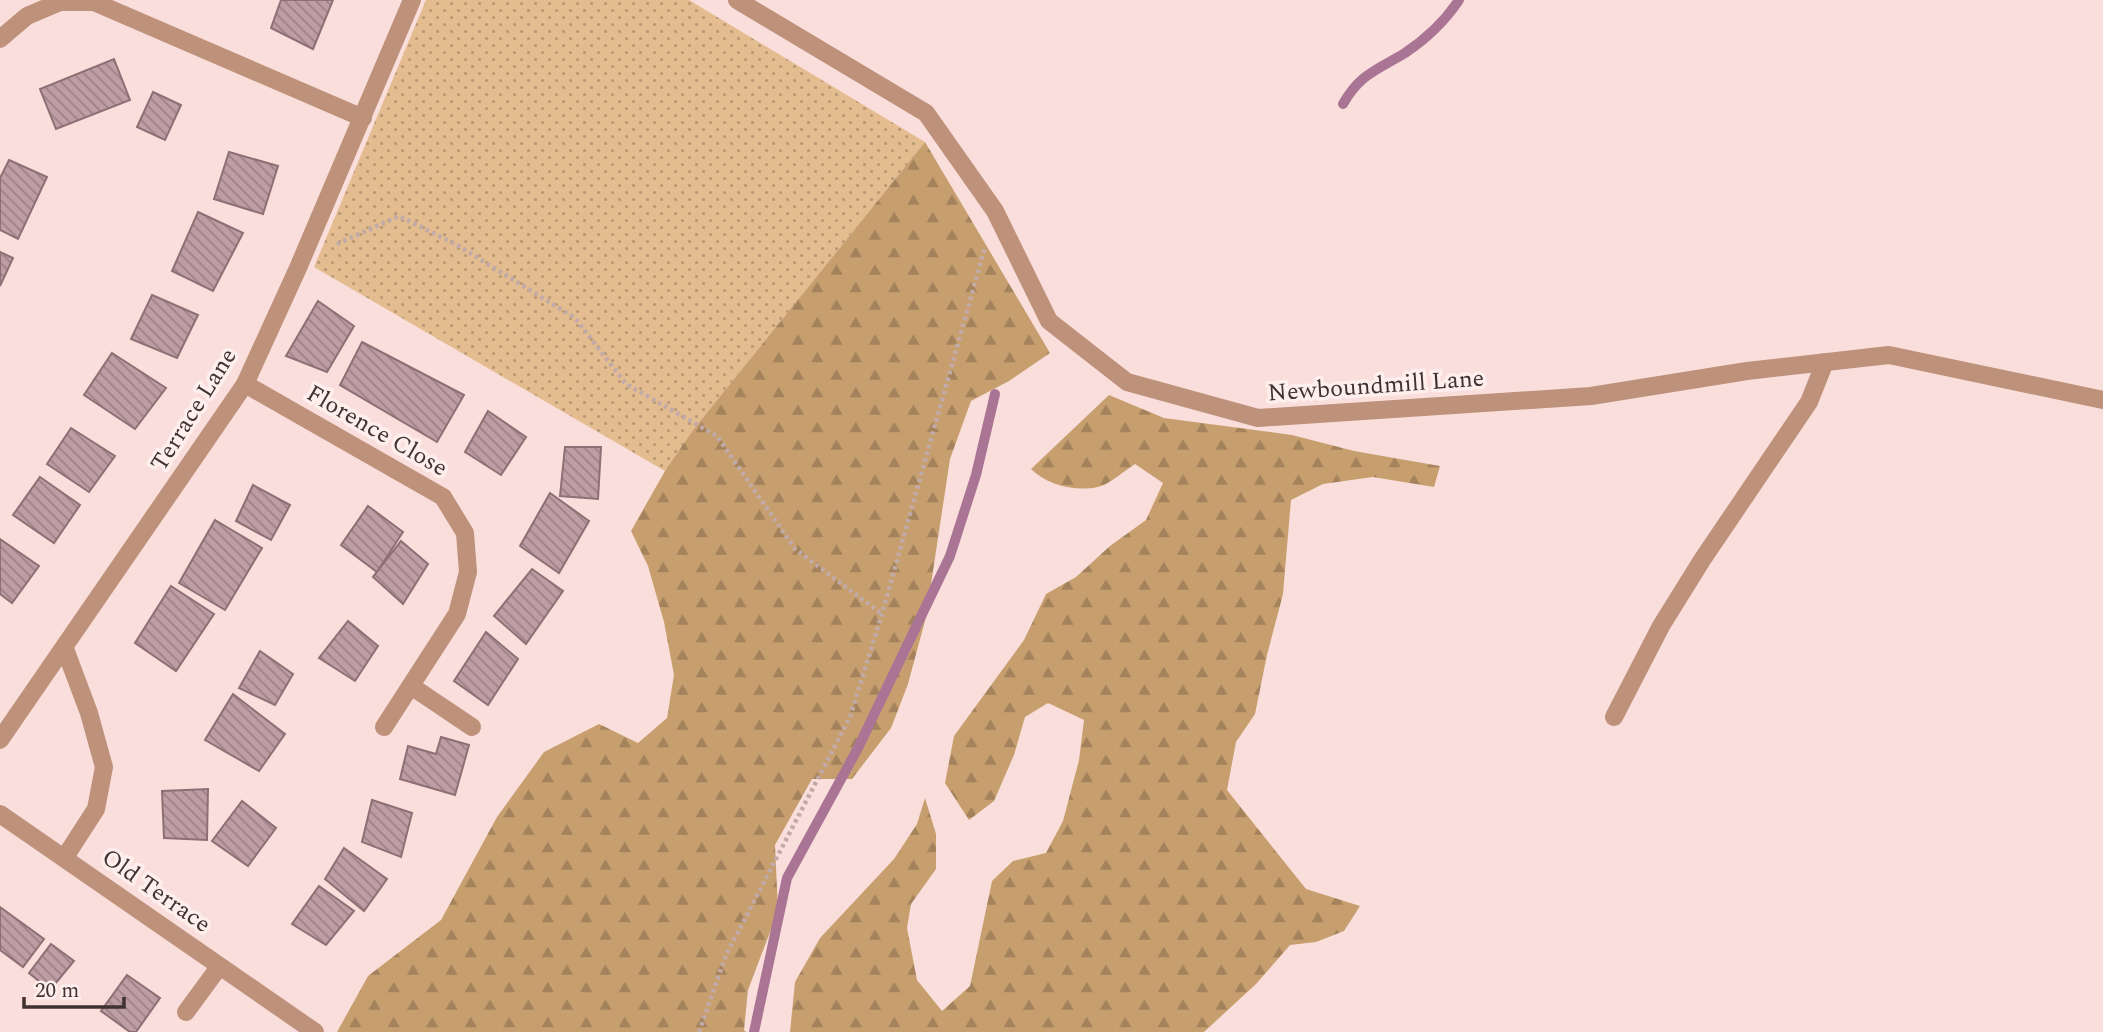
<svg xmlns="http://www.w3.org/2000/svg" width="2103" height="1032" font-family="Spectral,serif">
<defs>
<pattern id="green-dots" width="8" height="8" patternUnits="userSpaceOnUse" patternTransform="scale(1.75)"><rect width="8" height="8" fill="#e3bc8f"/><path d="M2 2h.1M6 6h.1" fill="none" stroke="#b99975" stroke-width="1.8" stroke-linecap="round"/></pattern>
<pattern id="forest-firs" width="22" height="20" patternUnits="userSpaceOnUse" patternTransform="scale(1.75)"><rect width="22" height="20" fill="#c79f6f"/><path d="M5 1l3.5 6h-7zM16 11l3.5 6h-7z" fill="#a3825c"/></pattern>
<pattern id="building-back-hatch" width="6" height="6" patternUnits="userSpaceOnUse" patternTransform="scale(1.75)"><rect width="6" height="6" fill="#be9ea4"/><path d="M-1 5l2 2M0 0l6 6M5-1l2 2" fill="none" stroke="#9c8186"/></pattern>
</defs>
<rect width="100%" height="100%" fill="#fadedb"/>
<!-- green -->
<polygon fill="url(#green-dots)" points="426,0 689,0 925,142 693,430 665,471 314,267"/>
<!-- forest -->
<g fill="url(#forest-firs)">
<polygon points="925,142 1050,353 1009,381 971,401 950,459 926,617 908,684 891,728 852,779 812,779 775,845 778,911 748,990 744,1030 746,1032 337,1032 368,976 441,920 497,817 544,752 599,724 638,743 667,718 674,675 664,622 648,566 631,531 665,471 693,430"/>
<path d="M1109 395 1164 418 1292 435 1354 451 1440 466 1434 487 1373 477 1323 484 1291 500 1283 594 1267 655 1255 714 1236 742 1227 790 1306 889 1360 906 1344 931 1316 942 1290 945 1256 984 1204 1032H790L795 982 820 938 894 859 917 824 925 798 936 834V869L911 904 907 928 917 980 942 1011 970 986 992 881 1013 861 1046 853 1063 821 1079 760 1084 720 1048 703 1025 717 1014 755 994 801 969 820 945 783 954 736 1024 640 1046 594 1076 577 1110 546 1146 520 1163 483 1135 464C1124 471 1110 484 1098 487 1075 492 1047 485 1031 469Z"/>
</g>
<g fill="none" stroke-linecap="round" stroke-linejoin="round">
<!-- stream -->
<g stroke="#aa7494" stroke-width="10">
<path d="M1343 104C1360 74 1377 70 1405 53 1426 39 1445 21 1459 0"/>
<polyline points="754,1032 787,878 858,748 950,556 976,475 995,394"/>
</g>
</g>
<!-- building -->
<g fill="url(#building-back-hatch)" stroke="#8e6f75" stroke-width="2">
<polygon points="281,0 333,0 313,49 271,28"/>
<polygon points="114,59 130,100 56,129 40,89"/>
<polygon points="153,92 181,105 165,140 137,127"/>
<polygon points="229,152 278,166 263,214 214,199"/>
<polygon points="9,160 47,177 18,239 0,230 0,178"/>
<polygon points="198,212 243,233 213,291 172,271"/>
<polygon points="0,252 13,258 0,286"/>
<polygon points="152,295 198,315 177,358 131,339"/>
<polygon points="318,301 354,326 327,372 286,356"/>
<polygon points="362,342 464,395 437,442 340,385"/>
<polygon points="112,353 166,388 135,429 84,395"/>
<polygon points="488,411 526,437 501,475 465,452"/>
<polygon points="71,428 115,456 89,492 47,464"/>
<polygon points="565,447 601,447 598,499 560,496"/>
<polygon points="40,477 80,505 54,543 13,515"/>
<polygon points="253,485 290,505 271,540 236,521"/>
<polygon points="550,493 589,521 559,573 520,546"/>
<polygon points="368,506 403,532 377,572 341,545"/>
<polygon points="215,520 262,548 225,610 179,583"/>
<polygon points="0,539 39,566 12,603 0,594"/>
<polygon points="401,541 428,564 403,604 373,577"/>
<polygon points="532,569 563,591 526,644 494,616"/>
<polygon points="171,586 214,614 176,671 135,643"/>
<polygon points="348,621 378,646 355,681 319,658"/>
<polygon points="486,632 518,659 488,705 454,681"/>
<polygon points="260,651 293,674 275,705 239,688"/>
<polygon points="233,694 285,734 259,771 205,740"/>
<polygon points="441,737 469,745 455,795 400,779 408,746 436,754"/>
<polygon points="208,789 207,840 164,838 162,791"/>
<polygon points="372,800 412,813 401,857 362,842"/>
<polygon points="242,801 276,828 248,866 212,841"/>
<polygon points="344,848 387,879 364,911 325,879"/>
<polygon points="319,886 354,911 326,945 292,924"/>
<polygon points="0,907 44,939 23,967 0,950"/>
<polygon points="51,944 74,961 50,990 29,973"/>
<polygon points="127,975 160,998 136,1032 130,1032 101,1011"/>
</g>
<g fill="none" stroke-linecap="round" stroke-linejoin="round">
<!-- path -->
<g stroke="#c1aaa7" stroke-width="4.5" stroke-dasharray="3.5 3.5" stroke-linecap="butt">
<polyline points="337,244 399,216 457,245 575,318 626,384 717,436 795,549 882,614"/>
<polyline points="699,1032 726,955 850,717 882,614 985,247"/>
</g>
<!-- lane -->
<polyline stroke="#bd917a" stroke-width="18" points="1614,717 1661,626 1702,560 1809,402 1825,362"/>
<!-- street -->
<g stroke="#bd917a" stroke-width="18">
<polyline points="737,0 926,113 995,211 1049,321 1127,382 1258,418 1591,396 1747,371 1889,355 2103,400"/>
<polyline points="0,39 27,16 60,2 94,2 363,118"/>
<polyline points="245,384 443,497 465,533 468,572 457,614 384,727"/>
<polyline points="411,686 472,727"/>
<polyline points="0,740 245,384 298,268 412,0"/>
<polyline points="0,814 315,1032"/>
<polyline points="65,857 96,809 104,767 89,713 65,649"/>
<polyline points="186,1012 219,967"/>
</g>
</g>
<g text-anchor="middle" dominant-baseline="central" stroke-width="7" stroke-linejoin="round" paint-order="stroke">
<!-- street labels -->
<g font-size="24" fill="#3f3230" stroke="#feefed">
<text transform="translate(1376 386) rotate(-4)">Newboundmill Lane</text>
<text transform="translate(194 410) rotate(-58)">Terrace Lane</text>
<text transform="translate(377 431) rotate(30)">Florence Close</text>
<text transform="translate(156 891) rotate(35)">Old Terrace</text>
</g>
</g>
<!-- scale -->
<path d="M24 997v10h100v-10" fill="none" stroke="#3f3230" stroke-width="3.5"/>
<text x="35" y="997" font-size="21" fill="#3f3230" stroke="#feefed" stroke-width="5" paint-order="stroke">20 m</text>
</svg>
